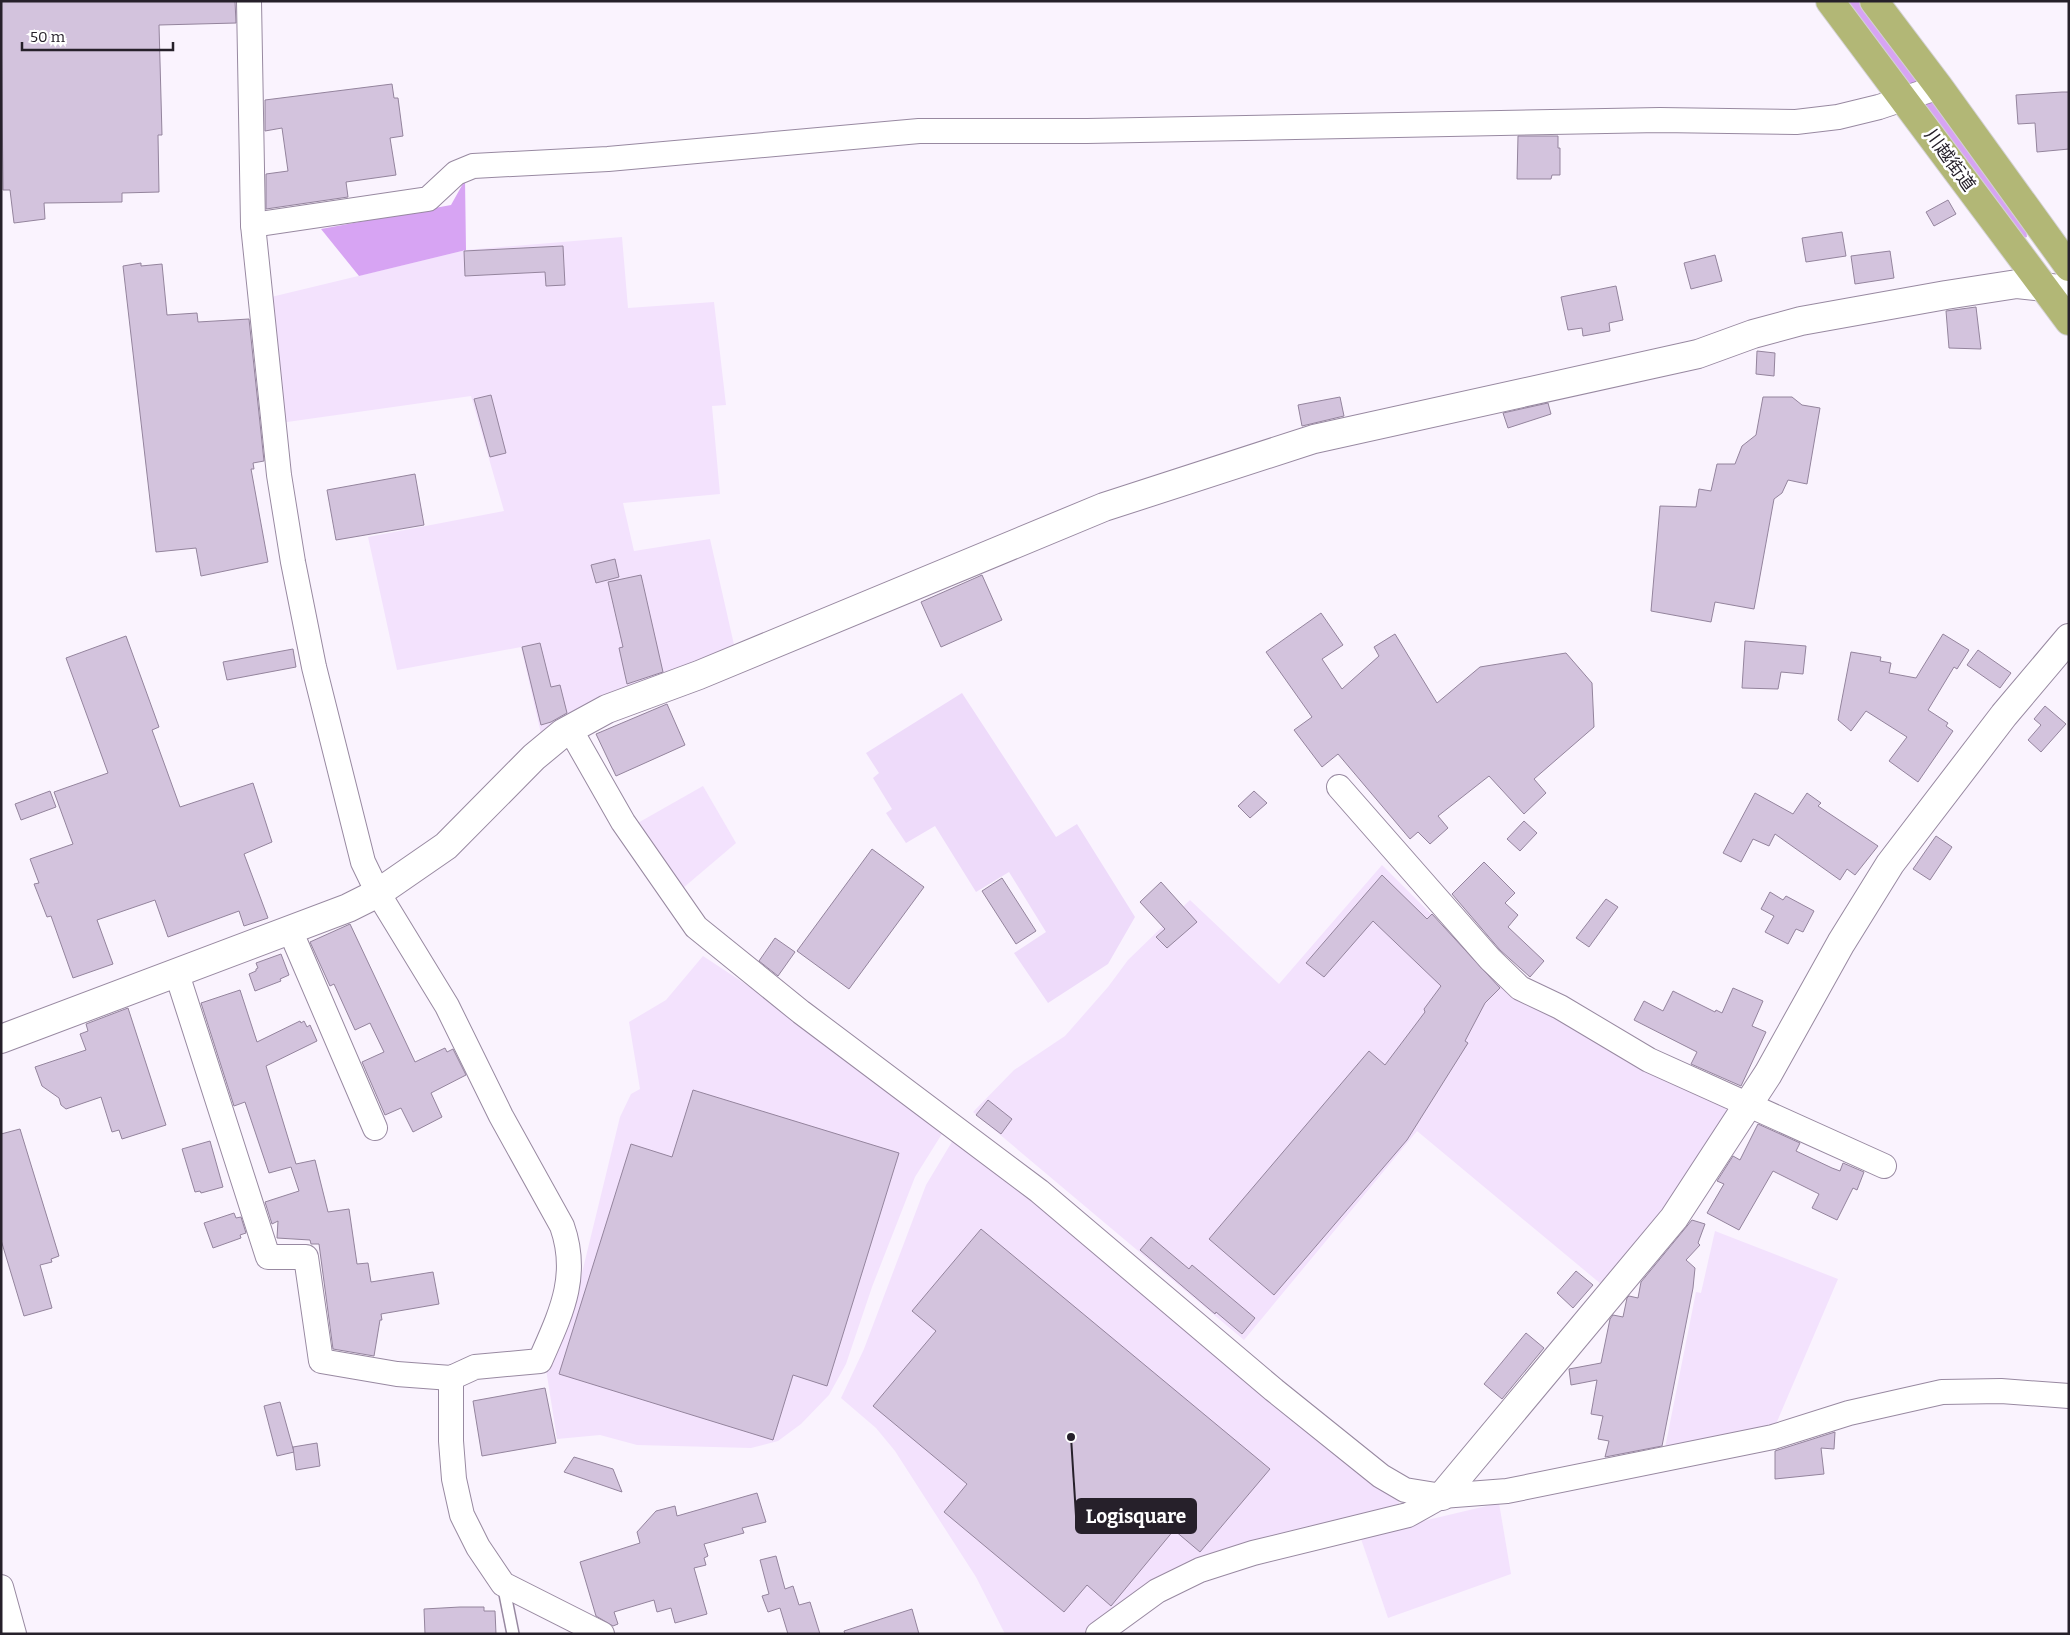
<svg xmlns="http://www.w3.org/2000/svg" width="2070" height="1635" font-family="Bitter,'Noto Sans JP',serif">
<rect width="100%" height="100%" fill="#faf3fe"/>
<!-- built -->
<g fill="#f3e2fd">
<polygon points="622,237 628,308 714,302 726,405 712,406 720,494 623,503 634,551 710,539 735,649 542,738 521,647 397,670 368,537 504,511 471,396 280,423 267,298 466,250"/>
<polygon points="703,786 736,843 683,888 636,824"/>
<polygon points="1382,865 1510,993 1642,1068 1724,1105 1728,1115 1668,1203 1601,1284 1417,1131 1244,1340 973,1112 1014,1070 1065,1036 1108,987 1128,960 1190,900 1279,984"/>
<polygon points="703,956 768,999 945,1129 915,1177 872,1287 846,1364 829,1395 801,1424 778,1441 751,1448 637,1445 600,1435 557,1439 546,1369 571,1318 620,1117 631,1094 640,1089 629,1022 666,1000"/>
<polygon points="956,1135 1399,1502 1397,1513 1162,1580 1083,1634 1005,1634 976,1577 895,1451 876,1428 841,1398 864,1349 926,1185"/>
<polygon points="1715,1231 1838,1279 1773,1431 1664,1453 1696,1292 1701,1293"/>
<polygon points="1499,1503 1511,1574 1388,1618 1360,1536"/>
</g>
<!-- green -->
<polygon fill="#eedbfa" points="962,693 1056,837 1077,824 1135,917 1108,964 1048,1003 1014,953 1046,932 1009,872 976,892 935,826 906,843 886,813 892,809 873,778 879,773 866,753"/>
<!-- forest -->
<g fill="#d7a4f3">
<polygon points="1842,1 1863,1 1923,83 1909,89"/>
<polygon points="1933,98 2026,228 2027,237 2023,238 1925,114 1924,103"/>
<polygon points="465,180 466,250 359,276 321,229 451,205"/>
</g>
<!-- building -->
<g fill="#d3c3dd" stroke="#94849d">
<polygon points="1,1 235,1 236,23 159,25 162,135 158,135 159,192 122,193 122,202 44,203 45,219 14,223 10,190 3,190"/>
<polygon points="392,84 394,98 398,98 403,136 390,138 396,175 346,182 348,197 266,209 266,174 288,171 282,128 265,131 265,100"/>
<polygon points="2062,92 2069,92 2069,149 2037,152 2035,123 2018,124 2016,95"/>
<polygon points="1518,136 1558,136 1558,148 1560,148 1560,175 1552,175 1551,179 1517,179"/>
<polygon points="1948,200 1956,214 1934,226 1926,212"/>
<polygon points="1842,232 1846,256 1806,262 1802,238"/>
<polygon points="563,246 565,285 546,286 545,272 465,276 464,251"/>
<polygon points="1890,251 1894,278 1855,284 1851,256"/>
<polygon points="1715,255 1722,281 1691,289 1684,263"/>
<polygon points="141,263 141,266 162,264 167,315 197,313 198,322 249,319 264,461 253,463 254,469 251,469 268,562 201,576 196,548 156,552 123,266"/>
<polygon points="1616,286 1623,320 1609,323 1610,331 1583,336 1582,328 1568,330 1561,297"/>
<polygon points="1976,307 1981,349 1949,348 1946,311"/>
<polygon points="1757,351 1775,353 1774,376 1756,374"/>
<polygon points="491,395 506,453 490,457 474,399"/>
<polygon points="1340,397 1344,416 1302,426 1298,405"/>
<polygon points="1763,397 1792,397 1802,405 1820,408 1807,484 1788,480 1782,493 1774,499 1754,609 1715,602 1711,622 1651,611 1660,506 1696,507 1699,489 1711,491 1717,464 1735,464 1742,446 1756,435"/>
<polygon points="1548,403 1551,414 1508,428 1503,413"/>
<polygon points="415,474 424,525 336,540 327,490"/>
<polygon points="615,559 619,577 596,583 591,565"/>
<polygon points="641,575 663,672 627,684 619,648 623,647 608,582"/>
<polygon points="982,575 1002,620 941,647 921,602"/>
<polygon points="1321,613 1343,645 1322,659 1342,689 1379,656 1374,647 1395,634 1437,703 1480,667 1566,653 1592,683 1594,727 1534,779 1546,793 1524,814 1489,776 1438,816 1448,828 1430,844 1418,832 1410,839 1338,754 1322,767 1294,730 1312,717 1266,652"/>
<polygon points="1943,634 1969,650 1957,669 1954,667 1928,710 1948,723 1946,726 1953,731 1918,782 1889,761 1907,737 1866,711 1851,731 1838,720 1851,652 1881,657 1880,661 1891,663 1889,673 1916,678"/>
<polygon points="126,636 159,727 152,730 180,807 253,783 272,842 244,854 268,918 244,926 239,911 168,937 155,900 97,920 113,964 73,978 51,916 47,917 34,884 39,883 30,859 73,844 54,792 108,773 66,658"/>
<polygon points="1745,641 1806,646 1803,674 1781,672 1778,689 1742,688"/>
<polygon points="540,643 551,687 560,685 567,713 551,722 541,725 522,647"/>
<polygon points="293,649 296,667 227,680 223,662"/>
<polygon points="1978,650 2011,673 2000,688 1967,665"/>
<polygon points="667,704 685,745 616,776 596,734"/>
<polygon points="2045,706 2066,724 2041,752 2028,740 2041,725 2034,719"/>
<polygon points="50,791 56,807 21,820 15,804"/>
<polygon points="1254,791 1267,803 1250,818 1238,806"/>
<polygon points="1755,793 1793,814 1807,793 1821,803 1818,806 1878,846 1855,875 1847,869 1840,880 1775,834 1769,846 1753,839 1741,862 1723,853"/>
<polygon points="1524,821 1537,833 1520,851 1507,839"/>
<polygon points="1936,836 1952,847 1930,880 1913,869"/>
<polygon points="872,849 924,887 849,989 797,951"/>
<polygon points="1484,862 1515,893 1505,903 1518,915 1508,927 1544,961 1530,977 1500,950 1452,894"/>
<polygon points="1382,875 1427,919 1432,914 1500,988 1485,1003 1465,1041 1468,1043 1407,1140 1274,1295 1209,1239 1369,1051 1385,1065 1425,1012 1424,1009 1441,986 1373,921 1324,977 1306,963"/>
<polygon points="1002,878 1036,931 1016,944 982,891"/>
<polygon points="1161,882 1197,922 1167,948 1156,937 1165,929 1140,902"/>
<polygon points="1770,892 1783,900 1786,896 1814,911 1803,932 1796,929 1788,944 1765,932 1774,916 1761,909"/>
<polygon points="1606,899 1618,907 1589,947 1576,938"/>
<polygon points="350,924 415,1062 445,1048 447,1052 453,1049 466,1075 431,1093 442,1117 413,1132 401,1108 385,1115 362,1062 384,1052 370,1023 355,1030 334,984 330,986 310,942"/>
<polygon points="775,938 795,952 778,976 759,961"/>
<polygon points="281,954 289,975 280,979 281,981 255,991 249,974 256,971 256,969 258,968 256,963"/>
<polygon points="1733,988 1763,1001 1752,1026 1766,1032 1741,1086 1691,1064 1697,1052 1634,1020 1644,1001 1663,1011 1673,991 1715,1012 1716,1010 1722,1013"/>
<polygon points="240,990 257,1042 300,1021 301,1023 304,1021 307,1027 310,1025 317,1041 266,1066 296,1164 315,1160 328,1212 349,1209 357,1264 368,1263 371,1282 433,1272 439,1304 381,1314 382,1320 380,1320 374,1356 333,1349 319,1244 311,1244 310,1240 277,1238 278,1221 272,1224 265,1202 299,1191 291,1167 269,1173 245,1102 234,1106 201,1003"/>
<polygon points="128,1008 166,1125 122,1139 119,1130 112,1132 101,1097 66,1109 61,1105 59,1098 42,1086 35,1067 86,1050 80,1034 88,1031 86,1024"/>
<polygon points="693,1090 899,1153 827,1386 793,1375 773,1440 559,1374 631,1144 672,1157"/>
<polygon points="988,1100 1012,1119 1001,1134 976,1115"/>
<polygon points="1758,1124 1800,1143 1796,1151 1832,1168 1840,1171 1843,1163 1864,1172 1857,1190 1853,1188 1837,1220 1812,1208 1819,1194 1773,1171 1739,1230 1707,1213 1724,1184 1717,1181 1733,1156 1740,1160"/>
<polygon points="20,1129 59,1256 51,1259 52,1262 40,1265 52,1308 24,1316 1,1240 1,1134"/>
<polygon points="210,1141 223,1187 201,1193 200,1191 195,1192 182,1149"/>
<polygon points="234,1213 236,1218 241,1217 246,1233 240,1235 241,1238 213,1248 204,1223"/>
<polygon points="1692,1220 1705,1224 1698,1243 1700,1245 1686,1260 1695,1268 1693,1288 1662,1446 1605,1457 1609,1441 1598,1439 1603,1416 1591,1414 1597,1380 1571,1385 1569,1369 1601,1363 1610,1319 1613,1315 1623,1317 1627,1298 1629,1296 1638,1298 1641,1282"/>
<polygon points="981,1229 1270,1469 1200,1552 1174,1530 1111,1606 1087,1585 1064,1612 944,1512 967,1484 873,1406 936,1331 912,1311"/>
<polygon points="1151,1237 1189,1269 1192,1265 1255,1318 1242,1334 1216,1312 1215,1314 1140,1250"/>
<polygon points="1576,1271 1593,1285 1573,1308 1557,1293"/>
<polygon points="1526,1333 1544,1348 1502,1399 1484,1384"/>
<polygon points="545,1388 556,1443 482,1456 473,1401"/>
<polygon points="280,1402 294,1452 277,1456 264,1406"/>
<polygon points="1835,1432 1834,1449 1821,1448 1824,1474 1775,1479 1775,1451"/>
<polygon points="317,1443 320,1466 296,1470 293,1447"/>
<polygon points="574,1457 613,1469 622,1492 564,1472"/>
<polygon points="757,1493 766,1522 742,1528 744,1533 704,1544 708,1556 704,1558 706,1565 694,1568 707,1614 675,1623 671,1608 657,1612 654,1600 614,1612 618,1624 613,1626 596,1616 580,1562 640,1543 637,1532 656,1511 675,1506 677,1516"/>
<polygon points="776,1556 785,1589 793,1586 799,1605 810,1602 820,1634 788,1634 780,1608 768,1612 762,1596 769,1594 760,1560"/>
<polygon points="460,1607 484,1607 484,1611 495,1611 496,1634 425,1634 424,1609"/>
<polygon points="912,1609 919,1634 845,1634 844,1631"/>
</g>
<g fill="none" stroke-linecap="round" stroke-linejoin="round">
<defs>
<polyline id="service" points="503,1584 513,1634"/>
<g id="minor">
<polyline points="253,225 428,199 456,173 473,166 608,159 919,131 1087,131 1660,120 1796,122 1838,117 1879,107 1939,87"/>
<polyline points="570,729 623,822 696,927 801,1012 1039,1191 1274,1390 1381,1476 1405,1490 1442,1496 1507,1491 1773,1437 1849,1413 1942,1392 2001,1391 2069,1396"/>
<polyline points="1339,787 1490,959 1520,988 1560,1007 1649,1060 1884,1166"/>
<polyline points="290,930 375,1128"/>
<path d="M177 974 268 1257H306L321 1361 397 1374 451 1378 475 1367 540 1361C560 1315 580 1277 562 1226L501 1116 447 1006 378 893 363 862 314 667 293 562 279 475 253 225 249 1"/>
<polyline points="451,1378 451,1441 454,1479 462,1515 478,1547 503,1584 602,1634"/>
<polyline points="1,1587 14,1634"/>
<polyline points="1098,1634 1157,1591 1200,1570 1253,1553 1408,1515 1442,1496"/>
</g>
<g id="tertiary">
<polyline points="1,1039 348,908 378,893 446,846 534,757 563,733 607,709 699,675 1104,507 1314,439 1698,354 1753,334 1801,321 1946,295 2017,284 2069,290"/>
<polyline points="1442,1496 1674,1218 1768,1074 1841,943 1890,864 2004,715 2069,638"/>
</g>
<g id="trunk">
<polyline points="1830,1 2069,321"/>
<polyline points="1874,1 1939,87 2069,267"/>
</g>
</defs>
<!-- service casing -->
<use href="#service" stroke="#9889a1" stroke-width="14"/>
<!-- minor casing -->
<use href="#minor" stroke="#9889a1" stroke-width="26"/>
<!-- tertiary casing -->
<use href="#tertiary" stroke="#9889a1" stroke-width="30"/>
<!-- trunk casing -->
<use href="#trunk" stroke="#d4d2d4" stroke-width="30"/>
<!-- service -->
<use href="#service" stroke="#fff" stroke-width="11"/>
<!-- minor -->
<use href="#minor" stroke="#fff" stroke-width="24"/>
<!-- tertiary -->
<use href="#tertiary" stroke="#fff" stroke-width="28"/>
<!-- trunk -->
<use href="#trunk" stroke="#b2b776" stroke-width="28"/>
</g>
<g text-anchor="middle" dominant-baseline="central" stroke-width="5" stroke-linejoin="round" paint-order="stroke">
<!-- street labels -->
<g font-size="18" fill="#26202a" stroke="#fff">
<text transform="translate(1950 160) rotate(54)">川越街道</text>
</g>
</g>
<!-- callouts -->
<path fill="none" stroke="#26202a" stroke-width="2" d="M1071 1437L1076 1516"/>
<circle fill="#26202a" stroke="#fff" stroke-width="2" cx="1071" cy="1437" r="5"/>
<rect fill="#26202a" stroke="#26202a" stroke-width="2" x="1076" y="1499" width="120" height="34" rx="5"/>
<g font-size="19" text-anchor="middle" font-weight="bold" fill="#fff">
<text x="1136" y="1523">Logisquare</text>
</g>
<!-- border -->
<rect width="2070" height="1635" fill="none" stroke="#26202a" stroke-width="5"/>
<!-- scale -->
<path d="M22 42v8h151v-8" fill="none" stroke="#26202a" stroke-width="2.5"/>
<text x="30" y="42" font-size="15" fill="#26202a" stroke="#ffffff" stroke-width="4" paint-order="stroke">50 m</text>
</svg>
